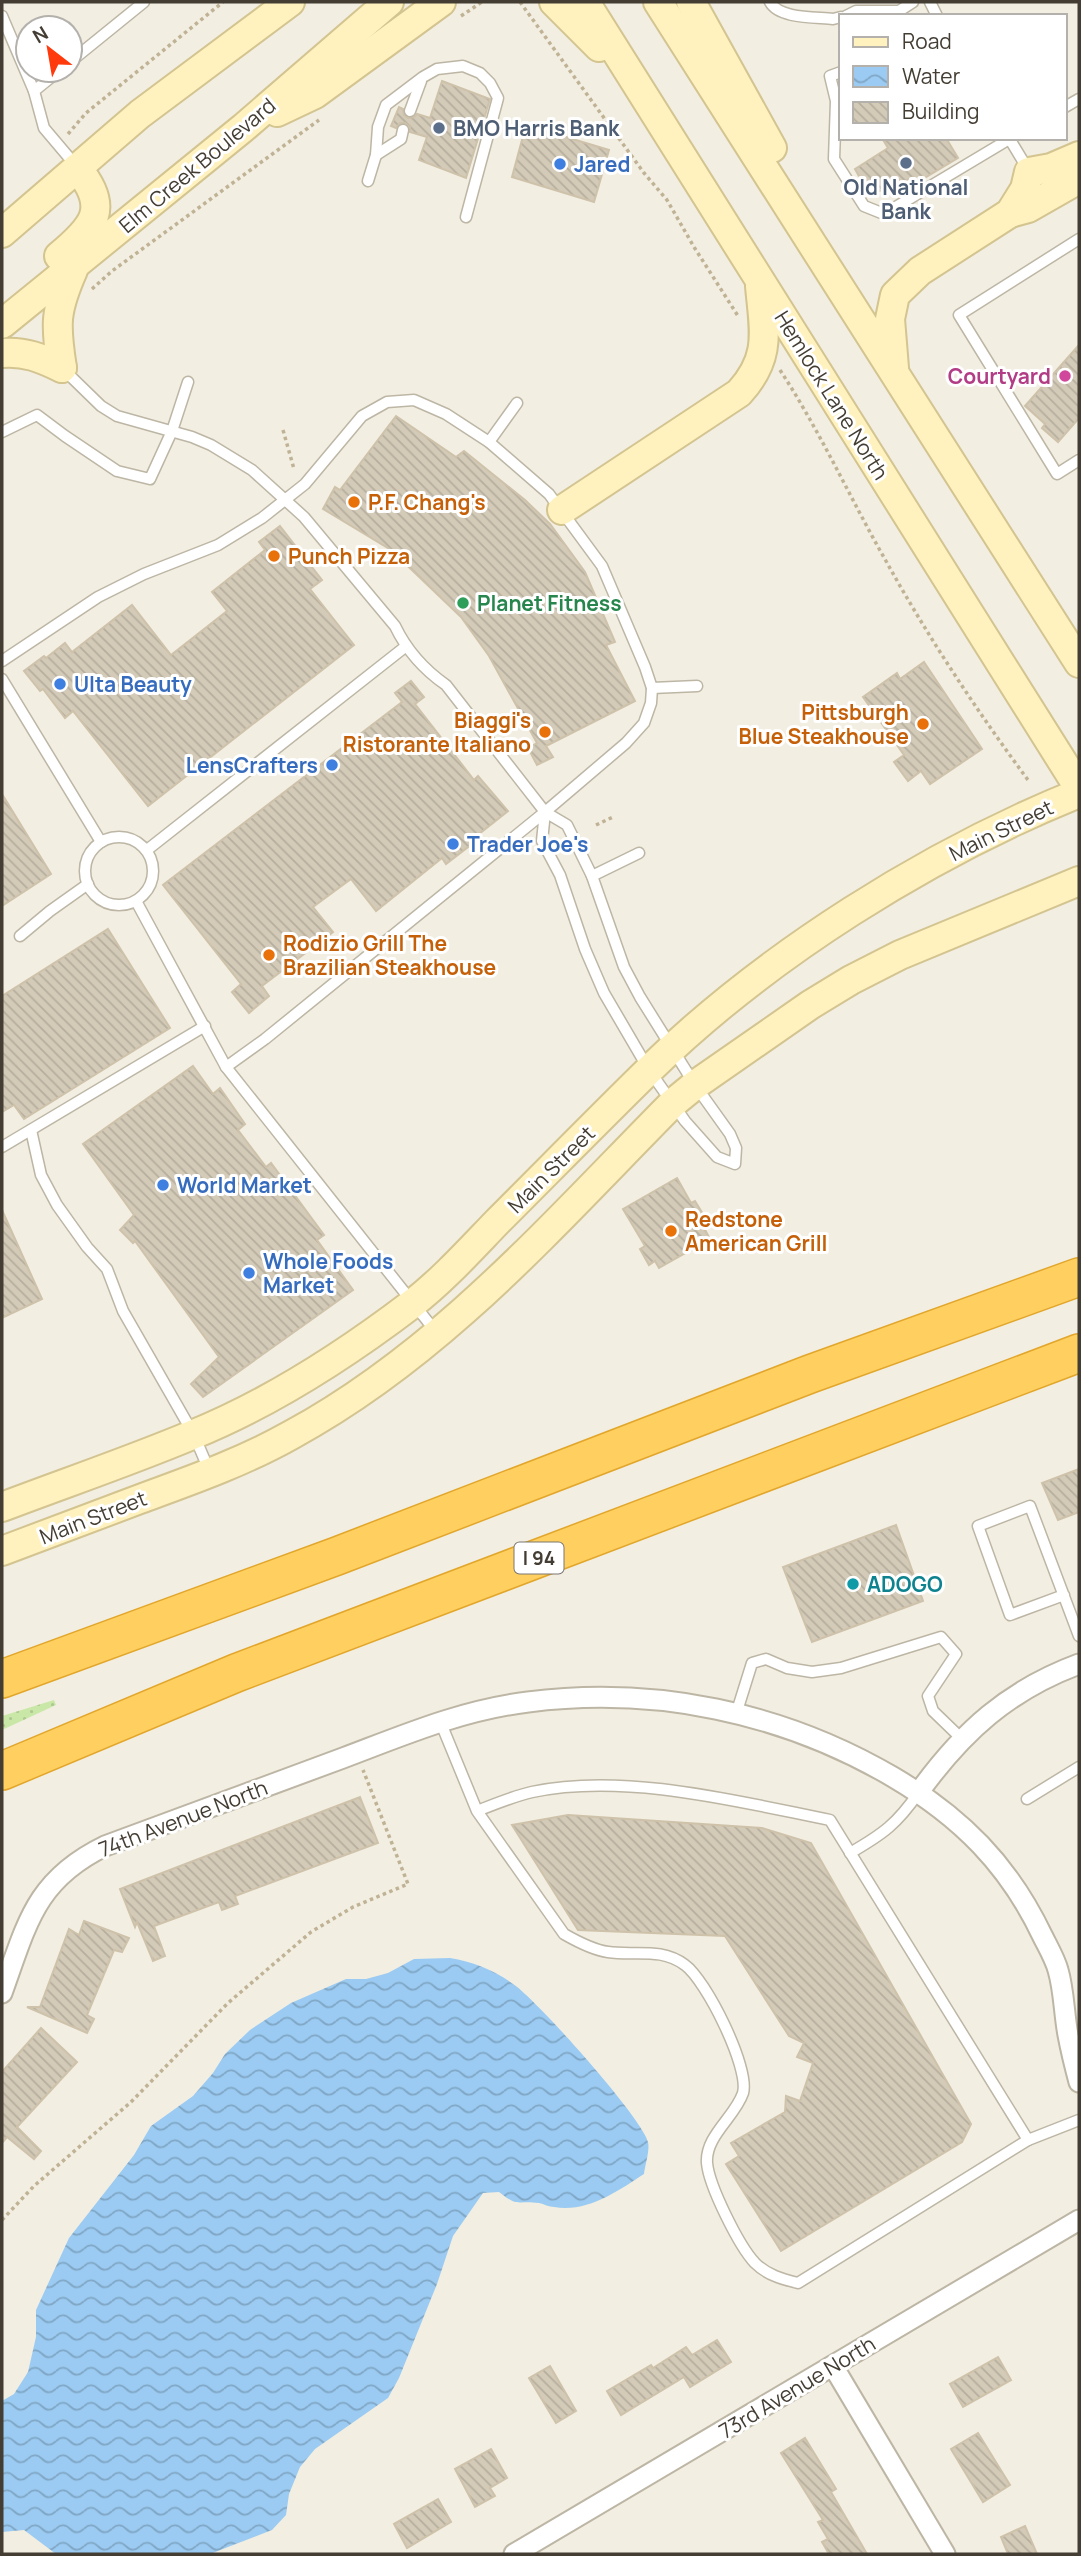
<svg xmlns="http://www.w3.org/2000/svg" width="1081" height="2556" font-family="Manrope,sans-serif">
<defs>
<pattern id="grass-dots" width="8" height="8" patternUnits="userSpaceOnUse" patternTransform="scale(1.75)"><rect width="8" height="8" fill="#c9e8a8"/><path d="M2 2h.1M6 6h.1" fill="none" stroke="#aec891" stroke-width="1.8" stroke-linecap="round"/></pattern>
<pattern id="water-waves" width="16" height="10" patternUnits="userSpaceOnUse" patternTransform="scale(1.75)"><rect width="16" height="10" fill="#9bcbf2"/><path d="M0 5q4-4 8 0t8 0" fill="none" stroke="#80a6c5"/></pattern>
<pattern id="building-back-hatch" width="6" height="6" patternUnits="userSpaceOnUse" patternTransform="scale(1.75)"><rect width="6" height="6" fill="#d3cab7"/><path d="M-1 5l2 2M0 0l6 6M5-1l2 2" fill="none" stroke="#b6ae9e"/></pattern>
</defs>
<rect width="100%" height="100%" fill="#f2eee2"/>
<!-- grass -->
<polygon fill="url(#grass-dots)" points="54,1700 56,1705 2,1730 2,1716"/>
<!-- water -->
<path fill="url(#water-waves)" d="M450 1958C473 1962 494 1970 513 1984 536 1999 643 2119 648 2142 650 2151 645 2165 644 2174 618 2191 587 2213 554 2207 549 2207 544 2204 539 2203 516 2200 519 2208 499 2192L483 2193 453 2236 437 2284 399 2378 388 2398 315 2449 300 2467 289 2494 286 2515 272 2530 210 2554H56L24 2530 2 2532V2401L14 2394 28 2372 36 2337V2310L69 2238 134 2155 151 2126 193 2096 213 2073 225 2054 250 2030 291 2003 346 1979H366L388 1973 414 1959Z"/>
<!-- building -->
<g fill="url(#building-back-hatch)" stroke="#cfc2aa" stroke-width="2">
<polygon points="442,81 490,99 466,178 419,160 427,137 410,132 410,127 405,123 400,123 396,128 391,126 399,107 403,109 404,115 408,118 414,117 417,114 430,118"/>
<polygon points="526,125 609,150 594,202 512,177"/>
<polygon points="882,138 946,138 958,158 916,183 913,177 896,186 869,194 855,169 888,148"/>
<polygon points="1079,345 1079,418 1058,442 1042,428 1045,424 1025,406"/>
<polygon points="396,416 456,457 464,451 525,500 550,524 585,572 615,642 606,645 635,701 546,746 553,757 537,765 528,748 537,743 489,656 461,617 391,550 323,509 335,487 340,490"/>
<polygon points="280,526 322,580 310,589 354,645 148,806 73,711 65,718 43,689 40,691 24,671 44,656 46,658 65,643 72,652 132,605 171,655 227,611 212,592 265,550 259,542"/>
<polygon points="924,662 982,749 930,784 921,771 908,781 894,762 904,755 863,697 897,673 900,679"/>
<polygon points="411,681 424,697 415,704 474,780 478,776 508,811 474,838 476,841 446,864 442,858 376,911 351,879 313,907 333,932 262,986 269,996 249,1013 232,992 241,984 163,885 402,702 395,693"/>
<polygon points="2,794 51,874 2,906"/>
<polygon points="108,929 170,1028 24,1119 14,1105 2,1112 2,996"/>
<polygon points="193,1066 213,1094 220,1088 245,1124 238,1130 266,1167 271,1163 324,1235 317,1240 353,1290 203,1397 191,1384 219,1357 135,1241 133,1243 120,1230 134,1215 83,1144"/>
<polygon points="677,1178 691,1203 695,1201 706,1219 701,1222 710,1239 659,1268 655,1261 649,1265 640,1249 645,1246 623,1209"/>
<polygon points="2,1210 42,1299 2,1318"/>
<polygon points="1079,1469 1079,1512 1058,1520 1042,1483"/>
<polygon points="896,1525 923,1601 812,1642 783,1567"/>
<polygon points="360,1797 378,1843 235,1896 238,1904 222,1910 219,1902 154,1926 165,1956 153,1961 137,1922 135,1927 120,1889"/>
<polygon points="568,1815 762,1828 811,1843 971,2124 962,2142 781,2251 726,2164 739,2156 731,2143 785,2112 786,2096 800,2101 813,2063 797,2057 804,2043 789,2036 725,1936 578,1930 512,1825"/>
<polygon points="84,1921 129,1938 122,1952 114,1950 87,2015 94,2019 87,2033 27,2007 40,2007 69,1929 79,1935"/>
<polygon points="41,2028 77,2062 17,2127 41,2151 34,2159 7,2137 2,2143 2,2072"/>
<polygon points="717,2340 731,2362 690,2387 684,2377 621,2415 607,2391 651,2365 653,2368 686,2347 692,2355"/>
<polygon points="998,2357 1011,2380 963,2407 950,2384"/>
<polygon points="550,2366 576,2411 556,2423 529,2378"/>
<polygon points="978,2433 1010,2485 983,2502 951,2449"/>
<polygon points="805,2438 836,2489 831,2492 867,2554 829,2554 822,2542 828,2539 818,2522 823,2520 781,2453"/>
<polygon points="491,2449 507,2478 490,2488 495,2496 475,2507 455,2469"/>
<polygon points="438,2499 451,2522 407,2548 394,2524"/>
<polygon points="1025,2526 1037,2554 1008,2554 1001,2537"/>
</g>
<g fill="none" stroke-linecap="round" stroke-linejoin="round">
<defs>
<g id="lane">
<path d="M770 2C779 19 816 17 833 19L841 17"/>
<polyline points="930,2 937,16"/>
<polyline points="2,16 34,91"/>
<polyline points="846,16 856,11 899,11 913,2"/>
<polyline points="70,62 144,2"/>
<polyline points="60,70 34,91 44,128 77,167"/>
<polyline points="841,72 830,76 836,101 834,159 864,206 884,214 1011,138"/>
<polyline points="1065,107 1079,99"/>
<polyline points="410,111 421,81"/>
<polyline points="1009,138 1029,171"/>
<polyline points="376,155 401,139 403,130"/>
<polyline points="368,181 376,155 378,127 386,105 423,77 437,69 463,66 480,73 490,83 498,98 466,217"/>
<polyline points="1079,239 959,315 1057,474 1079,460"/>
<path d="M63 369 101 406 117 416 192 437 211 445 252 470 304 517 395 626C407 651 423 669 446 685L545 812"/>
<polyline points="2,432 37,415 65,436 117,471 150,479 172,431 188,382"/>
<polyline points="489,442 517,403"/>
<polyline points="2,661 98,597 144,574 218,545 262,518 305,484 362,416 387,402 414,400 446,414 489,442 549,494 602,566 645,667 652,688 651,703 644,723 626,743 545,812 265,1039 226,1067"/>
<polyline points="2,679 101,842"/>
<polyline points="652,688 697,686"/>
<polygon points="545,812 567,825 592,876 624,967 640,997 695,1085 730,1134 736,1148 735,1164 717,1157 685,1121 649,1070 604,993 585,949 560,875 542,841"/>
<circle cx="119" cy="871" r="34"/>
<polyline points="147,850 405,647"/>
<polyline points="592,876 639,853"/>
<polyline points="136,901 226,1067 436,1332"/>
<polyline points="20,936 50,911 88,884"/>
<polyline points="31,1130 41,1175 57,1205 87,1247 107,1269 123,1311 194,1435 209,1470"/>
<polyline points="2,1147 205,1026"/>
<polyline points="1064,1595 1010,1615 978,1526 1030,1506 1079,1636"/>
<polyline points="737,1711 752,1663 766,1659 787,1668 812,1672 841,1668 941,1637 956,1654 928,1696 933,1711 962,1739"/>
<path d="M440 1721 477 1811C495 1804 514 1796 532 1792 624 1772 740 1802 830 1820L1028 2140 798 2283C782 2279 767 2275 755 2263 739 2246 709 2186 707 2163 705 2136 735 2117 743 2093 750 2068 706 1980 685 1965 661 1947 635 1956 608 1952 593 1950 578 1942 564 1934L477 1811"/>
<polyline points="1027,1799 1079,1767"/>
<path d="M850 1853C883 1834 897 1824 919 1792"/>
<polyline points="1028,2140 1079,2120"/>
</g>
<g id="street">
<path d="M919 1792C963 1731 1009 1690 1079 1664"/>
<path d="M2 1993C27 1924 35 1880 105 1846 185 1817 264 1787 343 1758 404 1735 462 1710 528 1702 655 1686 782 1712 893 1777 961 1817 1009 1865 1043 1937 1048 1947 1055 1959 1058 1970 1064 1990 1064 2014 1068 2035 1071 2051 1075 2067 1079 2082"/>
<polyline points="833,2366 945,2554"/>
<polyline points="514,2554 1079,2220"/>
</g>
<g id="secondary">
<polyline points="554,2 599,47"/>
<polyline points="585,2 1079,788"/>
<polyline points="658,2 1079,663"/>
<polyline points="691,2 772,148"/>
<polyline points="277,112 315,94 441,2"/>
<polyline points="1010,213 1028,208 1079,179"/>
<polyline points="2,233 140,114 290,2"/>
<path d="M59 256C94 227 111 208 77 168"/>
<polyline points="2,324 243,128 389,2"/>
<path d="M2 353C25 351 41 358 62 368"/>
<path d="M62 368C55 324 55 311 73 270"/>
<polyline points="894,368 890,319 895,295 920,271 1010,213 1025,189 1029,172 1051,168 1079,156"/>
<path d="M562 510 739 393C772 357 764 331 760 286"/>
<path d="M2 1507C65 1483 130 1461 192 1435 271 1403 345 1355 412 1304 443 1280 470 1250 497 1222 548 1171 599 1119 650 1069 767 955 928 854 1079 793"/>
<path d="M2 1551C48 1534 94 1516 140 1499 192 1480 243 1462 291 1435 442 1353 554 1223 673 1103L695 1085 810 1005 851 980 900 955 1079 881"/>
</g>
<g id="highway">
<polyline points="2,1679 337,1556 810,1374 1079,1277"/>
<polyline points="2,1771 236,1673 1079,1353"/>
</g>
</defs>
<!-- lane casing -->
<use href="#lane" stroke="#bdb6a5" stroke-width="13"/>
<!-- street casing -->
<use href="#street" stroke="#bdb6a5" stroke-width="23"/>
<!-- secondary casing -->
<use href="#secondary" stroke="#d3c490" stroke-width="32"/>
<!-- highway casing -->
<use href="#highway" stroke="#e2a62b" stroke-width="40"/>
<!-- path -->
<g stroke="#c0b295" stroke-width="3.5" stroke-dasharray="3.5 3.5" stroke-linecap="butt">
<polyline points="520,2 644,173 667,200 694,247 738,316"/>
<polyline points="461,16 482,2"/>
<polyline points="68,134 86,113 223,2"/>
<polyline points="92,289 112,271 319,120"/>
<path d="M780 370C820 431 850 498 886 561 928 637 977 711 1028 780"/>
<polyline points="283,430 294,469"/>
<polyline points="596,825 613,817"/>
<polyline points="2,2220 34,2186 131,2102 228,2003 311,1932 353,1907 408,1884 363,1770"/>
</g>
<!-- lane -->
<use href="#lane" stroke="#fff" stroke-width="10"/>
<!-- street -->
<use href="#street" stroke="#fff" stroke-width="19"/>
<!-- secondary -->
<use href="#secondary" stroke="#fff2bf" stroke-width="28"/>
<!-- highway -->
<use href="#highway" stroke="#ffd060" stroke-width="37"/>
</g>
<!-- markers -->
<g fill="#5c6f8a" stroke="#fff" stroke-width="2.5">
<circle cx="439" cy="128" r="7"/>
<circle cx="906" cy="163" r="7"/>
</g>
<g fill="#3f7fe0" stroke="#fff" stroke-width="2.5">
<circle cx="560" cy="164" r="7"/>
<circle cx="60" cy="684" r="7"/>
<circle cx="332" cy="765" r="7"/>
<circle cx="453" cy="844" r="7"/>
<circle cx="163" cy="1185" r="7"/>
<circle cx="249" cy="1273" r="7"/>
</g>
<circle fill="#d1479c" stroke="#fff" stroke-width="2.5" cx="1065" cy="376" r="7"/>
<g fill="#e8710a" stroke="#fff" stroke-width="2.5">
<circle cx="354" cy="502" r="7"/>
<circle cx="274" cy="556" r="7"/>
<circle cx="923" cy="724" r="7"/>
<circle cx="545" cy="732" r="7"/>
<circle cx="269" cy="955" r="7"/>
<circle cx="671" cy="1231" r="7"/>
</g>
<circle fill="#2e9e5b" stroke="#fff" stroke-width="2.5" cx="463" cy="603" r="7"/>
<circle fill="#0f9aa8" stroke="#fff" stroke-width="2.5" cx="853" cy="1584" r="7"/>
<g text-anchor="middle" dominant-baseline="central" stroke-width="6" stroke-linejoin="round" paint-order="stroke">
<!-- shield labels -->
<rect fill="#fff" stroke="#7b7770" stroke-width="2" x="514.5" y="1542.5" width="49" height="31" rx="5"/>
<g font-size="19" font-weight="bold" fill="#433d33">
<text x="539" y="1558">I 94</text>
</g>
<!-- service labels -->
<g font-size="21" font-weight="bold" fill="#4e5e75" stroke="#fff" text-anchor="start">
<text x="453" y="128">BMO Harris Bank</text>
<text x="906" y="187" text-anchor="middle">Old National<tspan x="906" dy="24">Bank</tspan></text>
</g>
<!-- shop labels -->
<g font-size="21" font-weight="bold" fill="#366cbe" stroke="#fff" text-anchor="start">
<text x="574" y="164">Jared</text>
<text x="74" y="684">Ulta Beauty</text>
<text x="318" y="765" text-anchor="end">LensCrafters</text>
<text x="467" y="844">Trader Joe's</text>
<text x="177" y="1185">World Market</text>
<text x="263" y="1261">Whole Foods<tspan x="263" dy="24">Market</tspan></text>
</g>
<!-- street labels -->
<g font-size="21" fill="#433d33" stroke="#fff">
<text transform="translate(197 165) rotate(-40)">Elm Creek Boulevard</text>
<text transform="translate(832 395) rotate(58)">Hemlock Lane North</text>
<text transform="translate(1001 830) rotate(-26)">Main Street</text>
<text transform="translate(551 1169) rotate(-45)">Main Street</text>
<text transform="translate(93 1517) rotate(-21)">Main Street</text>
<text transform="translate(183 1818) rotate(-21)">74th Avenue North</text>
<text transform="translate(797 2387) rotate(-31)">73rd Avenue North</text>
</g>
<!-- hotel labels -->
<g font-size="21" font-weight="bold" fill="#b23c85" stroke="#fff" text-anchor="end">
<text x="1051" y="376">Courtyard</text>
</g>
<!-- food labels -->
<g font-size="21" font-weight="bold" fill="#c56008" stroke="#fff" text-anchor="start">
<text x="368" y="502">P.F. Chang's</text>
<text x="288" y="556">Punch Pizza</text>
<text x="909" y="712" text-anchor="end">Pittsburgh<tspan x="909" dy="24">Blue Steakhouse</tspan></text>
<text x="531" y="720" text-anchor="end">Biaggi's<tspan x="531" dy="24">Ristorante Italiano</tspan></text>
<text x="283" y="943">Rodizio Grill The<tspan x="283" dy="24">Brazilian Steakhouse</tspan></text>
<text x="685" y="1219">Redstone<tspan x="685" dy="24">American Grill</tspan></text>
</g>
<!-- leisure labels -->
<g font-size="21" font-weight="bold" fill="#27864d" stroke="#fff" text-anchor="start">
<text x="477" y="603">Planet Fitness</text>
</g>
<!-- culture labels -->
<g font-size="21" font-weight="bold" fill="#0d838f" stroke="#fff" text-anchor="start">
<text x="867" y="1584">ADOGO</text>
</g>
</g>
<!-- border -->
<rect width="1081" height="2556" fill="none" stroke="#433d33" stroke-width="7"/>
<!-- legend -->
<rect x="839" y="14" width="228" height="126" fill="#ffffff" stroke="#b4b1ad" stroke-width="2"/>
<rect x="853" y="37" width="35" height="10" fill="#fff2bf" stroke="#b4b1ad" stroke-width="2"/>
<text x="902" y="49" font-size="21" fill="#433d33">Road</text>
<rect x="853" y="66" width="35" height="21" fill="url(#water-waves)" stroke="#b4b1ad" stroke-width="2"/>
<text x="902" y="84" font-size="21" fill="#433d33">Water</text>
<rect x="853" y="102" width="35" height="21" fill="url(#building-back-hatch)" stroke="#b4b1ad" stroke-width="2"/>
<text x="902" y="119" font-size="21" fill="#433d33">Building</text>
<!-- north arrow -->
<g transform="translate(49 49) rotate(329)"><circle r="33" fill="#ffffff" stroke="#b4b1ad" stroke-width="2"/>
<path d="M0-5L12 26L0 18L-12 26Z" fill="#ff3a0c"/>
<text y="-10" font-size="19" font-weight="bold" text-anchor="middle" fill="#433d33">N</text>
</g>
</svg>
